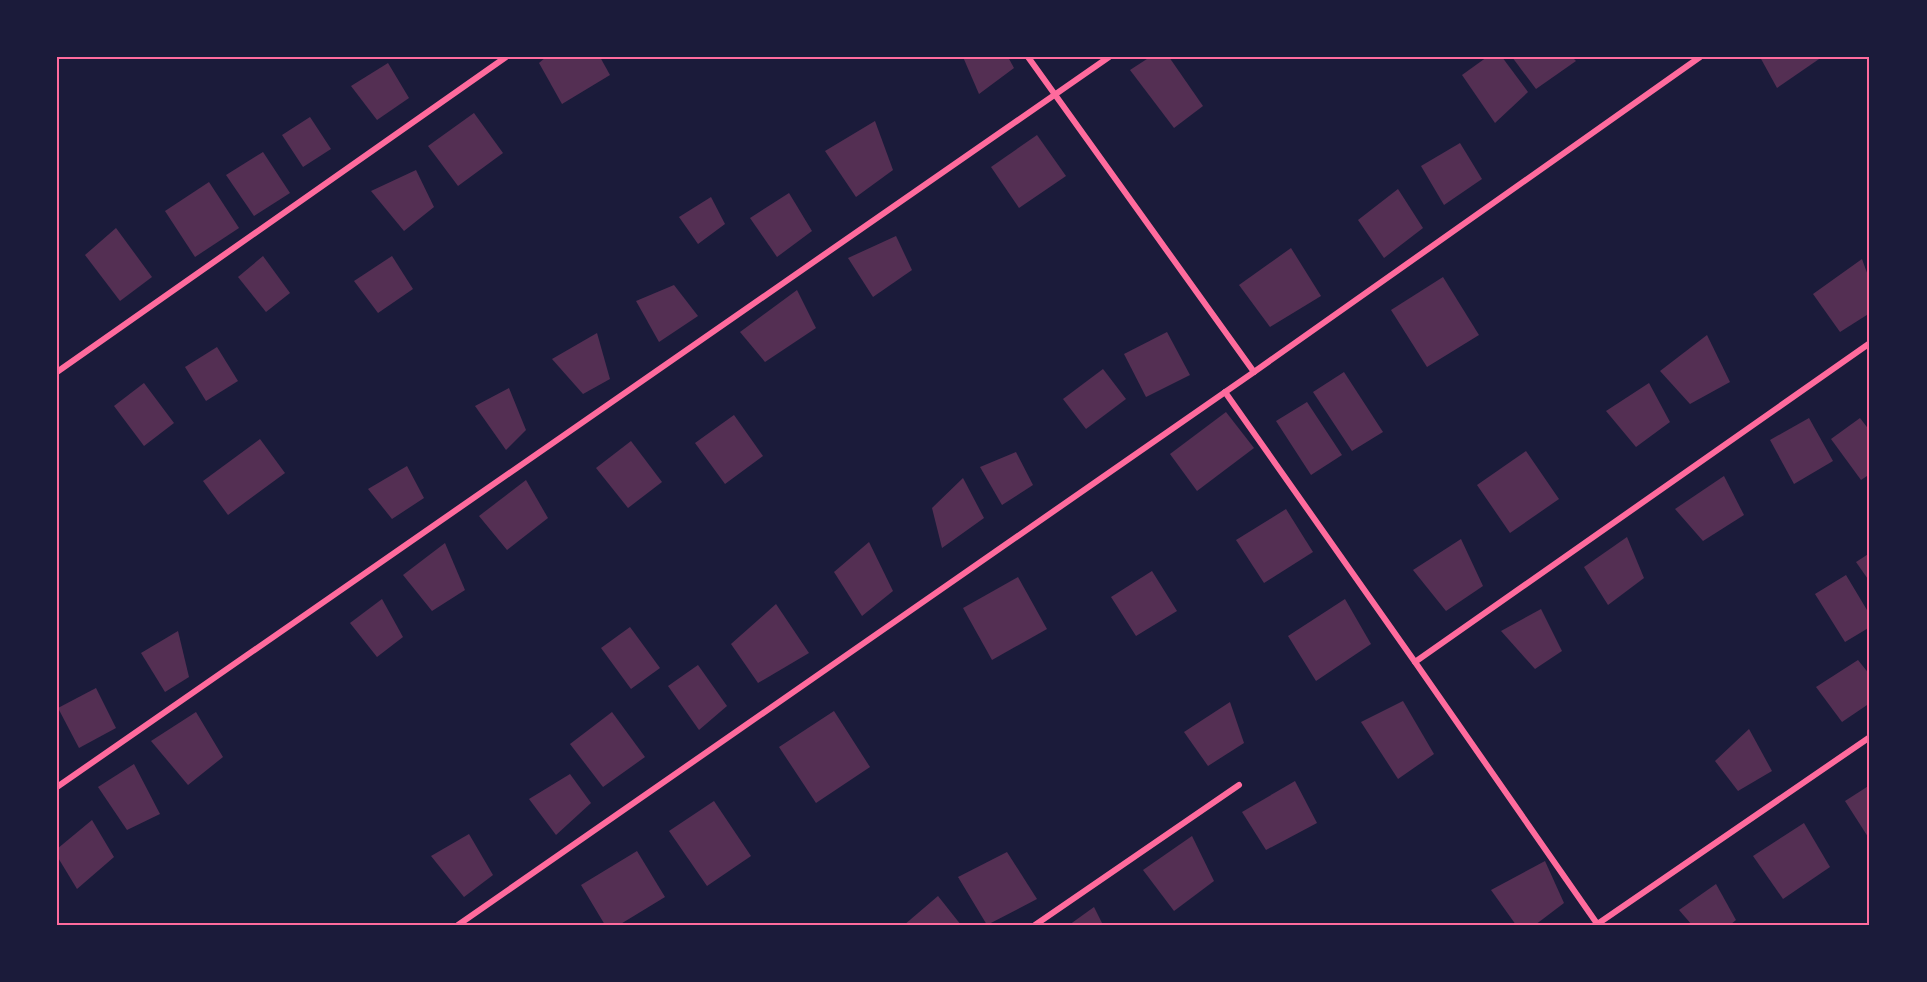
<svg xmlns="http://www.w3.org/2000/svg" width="1927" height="982" font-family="'Alegreya Sans',sans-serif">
<rect width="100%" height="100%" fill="#1b1b3a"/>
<!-- building -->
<g fill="#542f53">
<polygon points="546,57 600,57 610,75 562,104 539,63"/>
<polygon points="963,57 1008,57 1014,68 979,94"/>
<polygon points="1150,57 1169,57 1203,106 1174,128 1130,70"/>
<polygon points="1487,57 1502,57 1528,92 1495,123 1462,75"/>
<polygon points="1512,57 1572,57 1576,61 1536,89"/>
<polygon points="1760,57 1822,57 1777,88"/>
<polygon points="388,63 409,98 377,120 351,86"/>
<polygon points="474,113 503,153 458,186 428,146"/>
<polygon points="310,117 331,149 303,167 282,135"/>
<polygon points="875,121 893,170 856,197 825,151"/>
<polygon points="1037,135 1066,176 1019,208 991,167"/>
<polygon points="1460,143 1482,179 1444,205 1421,166"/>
<polygon points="263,152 290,193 254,216 226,175"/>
<polygon points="416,170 434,207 404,231 371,191"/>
<polygon points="209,182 239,228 195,257 165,211"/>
<polygon points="1398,189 1423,228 1384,258 1358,220"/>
<polygon points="789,193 812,231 777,257 750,218"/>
<polygon points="711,197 725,224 698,244 679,217"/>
<polygon points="116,228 152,277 120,301 85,255"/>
<polygon points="896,236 912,270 873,297 848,258"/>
<polygon points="1291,248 1321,296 1270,327 1239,285"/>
<polygon points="263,256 290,293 266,312 238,277"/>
<polygon points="392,256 413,289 378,313 354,281"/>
<polygon points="1862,259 1870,281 1870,313 1840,332 1813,294"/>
<polygon points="1443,277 1479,335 1427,367 1391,310"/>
<polygon points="674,285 698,316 659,342 636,301"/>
<polygon points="797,290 816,328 765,362 740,332"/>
<polygon points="1167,332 1190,375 1146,397 1124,354"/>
<polygon points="597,333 610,379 583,394 552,359"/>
<polygon points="1707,335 1730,382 1690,404 1660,371"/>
<polygon points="217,347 238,381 206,401 185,367"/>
<polygon points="1103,369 1126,399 1086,429 1063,399"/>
<polygon points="1344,372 1383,432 1352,451 1313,392"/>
<polygon points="144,383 174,423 144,446 114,406"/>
<polygon points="1649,383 1670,422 1636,447 1606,411"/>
<polygon points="509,388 526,430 506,450 475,406"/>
<polygon points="1307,402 1342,455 1311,475 1276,421"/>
<polygon points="1226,412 1254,448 1197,491 1170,454"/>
<polygon points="734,415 763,456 725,484 695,443"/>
<polygon points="1809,418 1833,461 1794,484 1770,440"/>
<polygon points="1860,418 1870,431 1870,474 1861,480 1831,439"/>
<polygon points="260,439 285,473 228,515 203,481"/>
<polygon points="631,441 662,482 628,508 596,468"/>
<polygon points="1526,451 1559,499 1510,533 1477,485"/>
<polygon points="1016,452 1033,485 1002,505 980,467"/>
<polygon points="407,466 424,498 392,519 368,489"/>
<polygon points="1724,476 1744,515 1703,541 1675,509"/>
<polygon points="963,478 984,518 942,548 932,508"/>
<polygon points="526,480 548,518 507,550 479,516"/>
<polygon points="1286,509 1313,552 1264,583 1236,540"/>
<polygon points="1627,537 1644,578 1608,605 1584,567"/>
<polygon points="1461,539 1483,586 1446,611 1413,570"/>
<polygon points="869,542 893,591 862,616 834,572"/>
<polygon points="445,543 465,590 432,611 403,575"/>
<polygon points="1870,553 1870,582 1856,562"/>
<polygon points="1152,571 1177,611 1136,636 1111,597"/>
<polygon points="1846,575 1870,615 1870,627 1845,642 1815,594"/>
<polygon points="1018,577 1047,629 992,660 963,608"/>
<polygon points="382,599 403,637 377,657 350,623"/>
<polygon points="1345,599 1371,644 1316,681 1288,636"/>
<polygon points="776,604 809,653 758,683 731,644"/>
<polygon points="1541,609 1562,651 1535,669 1501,631"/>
<polygon points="630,627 660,668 631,689 601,648"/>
<polygon points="178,631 189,677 165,692 141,653"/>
<polygon points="1858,660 1870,675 1870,703 1842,722 1816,687"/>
<polygon points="698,665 727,706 699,730 668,686"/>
<polygon points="96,688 116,728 79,748 58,708"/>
<polygon points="1403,701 1434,754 1398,779 1361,722"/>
<polygon points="1230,702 1244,743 1208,766 1184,732"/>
<polygon points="834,711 870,767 816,803 779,747"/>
<polygon points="196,712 223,757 188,785 151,741"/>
<polygon points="612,712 645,757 603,787 570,744"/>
<polygon points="1749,729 1772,771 1738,791 1715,761"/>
<polygon points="134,764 160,814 127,830 98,787"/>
<polygon points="570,774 591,803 556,835 529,799"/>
<polygon points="1295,781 1317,823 1266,850 1242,812"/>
<polygon points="1870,785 1870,840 1845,801"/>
<polygon points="714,801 751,856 707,886 669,831"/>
<polygon points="92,820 114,857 77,889 57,856 57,849"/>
<polygon points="1804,823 1830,867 1783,899 1753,856"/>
<polygon points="469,834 493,875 464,897 431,856"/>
<polygon points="1192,836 1214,881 1174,911 1143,870"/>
<polygon points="637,851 665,897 619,925 605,925 581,885"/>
<polygon points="1007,852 1037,899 987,925 958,877"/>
<polygon points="1545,861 1564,903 1535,925 1516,925 1491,890"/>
<polygon points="1716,884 1736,920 1730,925 1692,925 1679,910"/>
<polygon points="938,896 961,925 904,925"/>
<polygon points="1094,907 1103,925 1069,925"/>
</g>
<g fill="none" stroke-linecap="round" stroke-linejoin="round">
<!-- minor -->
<g stroke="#ff6b9d" stroke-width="6">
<polyline points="1028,57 1254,372"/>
<polyline points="57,372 506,57"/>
<polyline points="1225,392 1415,662 1598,925"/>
<polyline points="1415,662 1870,343"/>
<polyline points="57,787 1109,57"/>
<polyline points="458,925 1254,372 1700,57"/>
<polyline points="1035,925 1239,785"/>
<polyline points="1596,925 1870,737"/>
</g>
</g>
<!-- border -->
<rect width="1927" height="982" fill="none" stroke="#1b1b3a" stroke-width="117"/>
<rect x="58" y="58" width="1810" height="866" fill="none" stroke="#ff6b9d" stroke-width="2"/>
</svg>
